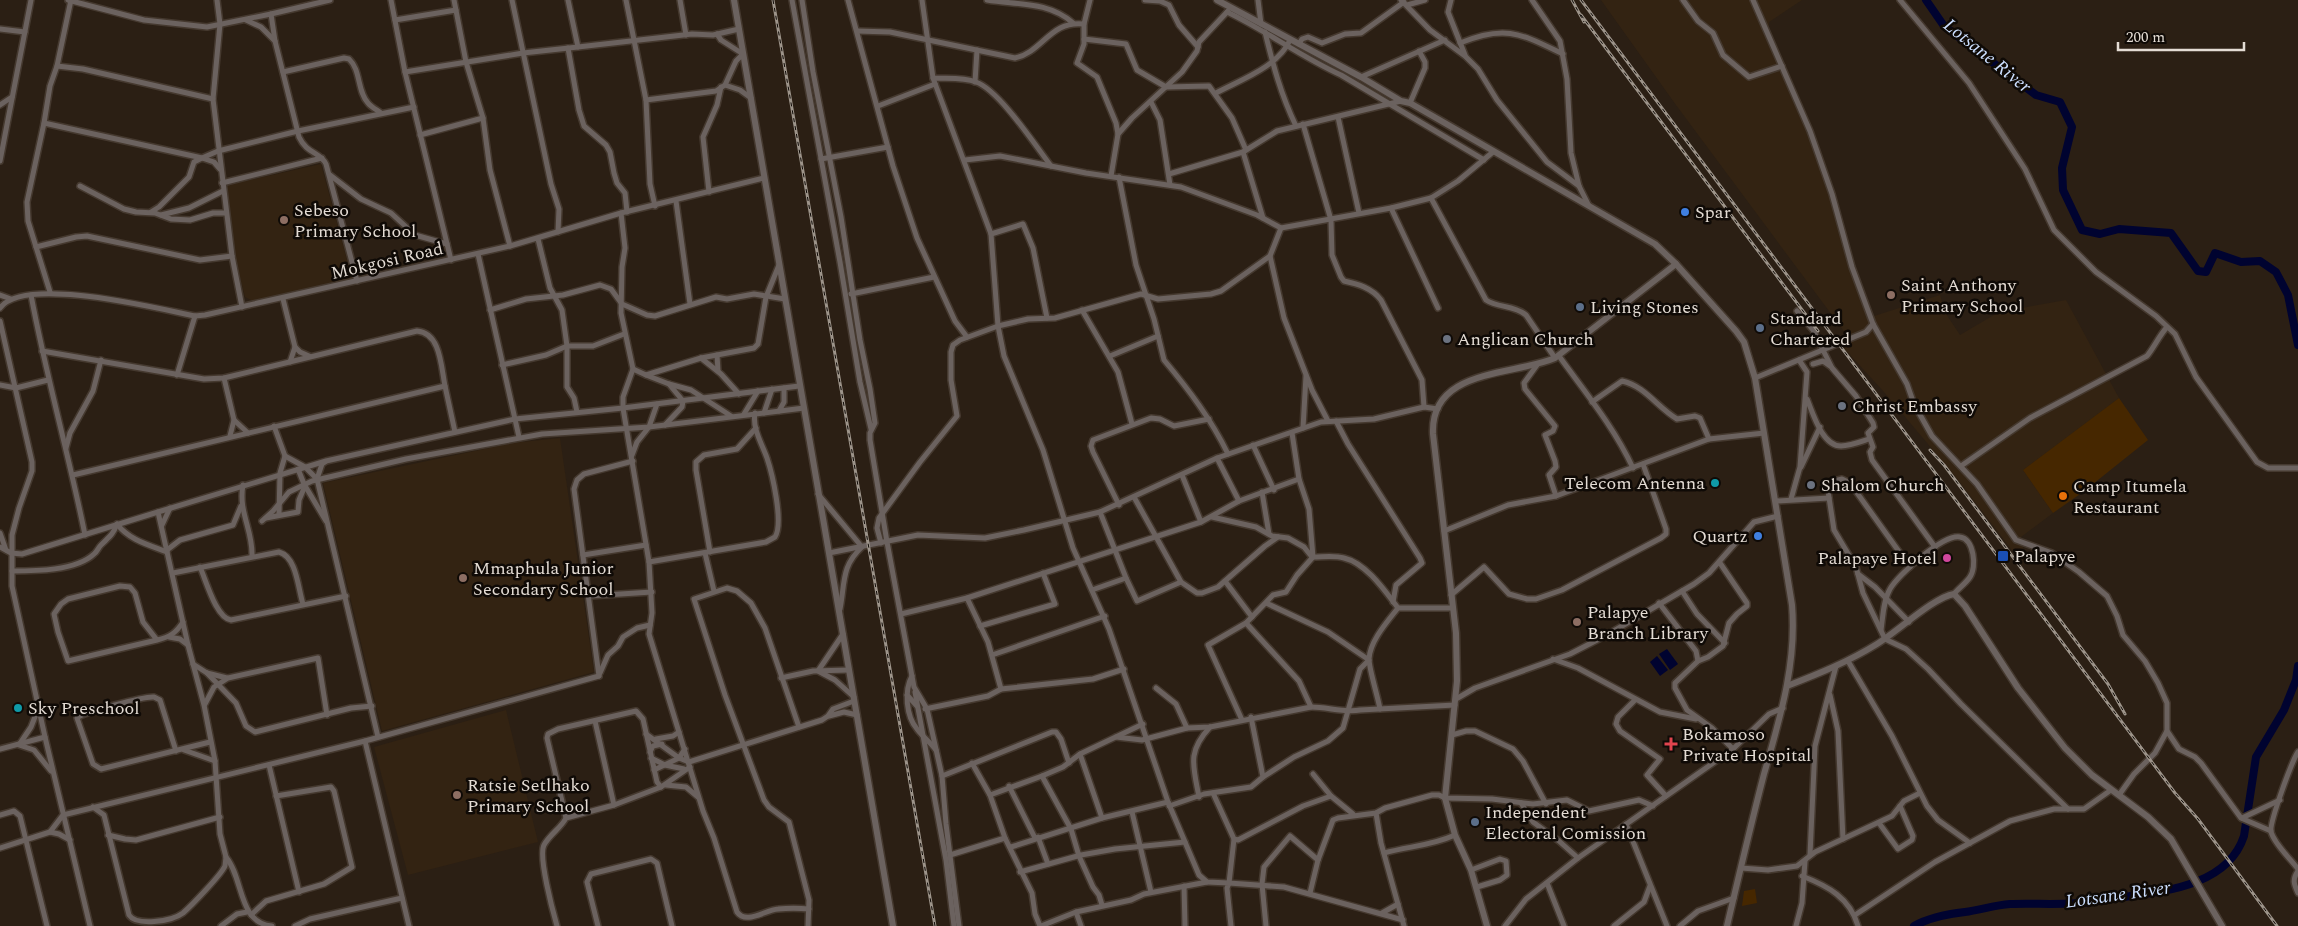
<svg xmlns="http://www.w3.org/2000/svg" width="2298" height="926" font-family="Spectral,serif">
<rect width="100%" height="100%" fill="#2b1f14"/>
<!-- built -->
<g fill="#332312">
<polygon points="1601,0 1802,0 1769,22 1769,36 1810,131 1852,267 1871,317 1940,295 1946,314 1960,335 1999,312 2066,300 2119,398 2023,470 2053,513 2021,537 2024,553 2017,557 1955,476 1884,392 1841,345 1849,338 1676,105"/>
<polygon points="321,164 352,278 253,301 245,297 234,254 227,185"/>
<polygon points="560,438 594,672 382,731 323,483 512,443"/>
<polygon points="506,710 538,842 408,875 374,747"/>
</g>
<!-- green -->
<g fill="#462700">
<polygon points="2119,398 2148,440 2083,492 2053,513 2023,470"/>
<polygon points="1755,889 1757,903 1742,906 1744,891"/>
</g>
<!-- water -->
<g fill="#000330">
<polygon points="1667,649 1678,664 1670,670 1659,654"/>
<polygon points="1657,656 1668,670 1660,676 1650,662"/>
</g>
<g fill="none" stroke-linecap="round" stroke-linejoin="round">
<!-- river -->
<g stroke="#000330" stroke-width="8">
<polyline points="1926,0 1944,26 2036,95 2060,102 2072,127 2062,168 2063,190 2082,230 2100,234 2119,229 2171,233 2198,271 2206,272 2215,253 2241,262 2260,261 2276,272 2288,295 2298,345"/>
<path d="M1914 926C1930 917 1947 914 1965 912 1980 910 1995 905 2010 904 2032 903 2055 905 2078 903 2093 903 2108 899 2123 897 2167 891 2228 885 2244 836L2256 757 2284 710 2296 680 2298 666"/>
</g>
<defs>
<g id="minor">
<polyline points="68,0 144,20 207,27 271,14"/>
<polyline points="217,0 220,24 213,99 232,256 242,307"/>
<path d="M330 0 271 14 275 41 299 137C307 154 320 152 326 164L357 281"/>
<polyline points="391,0 405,72 451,260"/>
<polyline points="512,0 551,184 559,209 558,232"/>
<polyline points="568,0 578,47 692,34 713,35 739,29"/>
<polyline points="626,0 646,100 650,184 655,206"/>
<polyline points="680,0 686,35"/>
<polyline points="792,0 840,262 860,382 871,429"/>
<polyline points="802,0 813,72 841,217 860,340 870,389 875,423 870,433 870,440 887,542 914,687 927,709 942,776 946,824 959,926"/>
<polyline points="848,0 893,166 917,238 955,321 967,337"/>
<polyline points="922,0 933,78 991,234 998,326 1004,356 1043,450 1073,548 1109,629 1168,802 1199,875 1207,882 1229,883 1227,888 1231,926"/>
<path d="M987 0C1017 5 1048 1 1073 23"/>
<polyline points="1090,0 1084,24 1084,44 1077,63 1097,77 1116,123 1118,134"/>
<polyline points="1145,0 1160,1 1169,5 1179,25 1198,47"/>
<polyline points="1258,0 1261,24"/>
<polyline points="1401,0 1430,30 1465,56 1478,69 1497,100 1547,162 1579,186"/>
<polyline points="1451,0 1448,12 1465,55"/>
<polyline points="1532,0 1560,41 1567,79 1571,153 1579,186 1589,206"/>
<polyline points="1683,0 1698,21 1713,33 1723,55 1749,77 1782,66"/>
<polyline points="1753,0 1810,131 1832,194 1852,267 1873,324 1907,384 1914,404 1932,436 1977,484 2016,540 2052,553 2079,572 2107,596 2117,616 2123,635 2145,661 2158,683 2167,703 2167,731 2155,753 2134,774 2119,795"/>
<polyline points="1900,0 1969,83 2025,169 2054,230 2096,272 2156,316 2175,334 2196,377 2257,462 2268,468 2298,468"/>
<polyline points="1407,5 1425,0"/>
<path d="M1227 12C1267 31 1301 57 1341 75L1484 160"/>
<polyline points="246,20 261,27 275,41"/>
<polyline points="395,20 456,10"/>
<polyline points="0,29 25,32"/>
<path d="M857 31 890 32 1015 58C1043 52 1050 20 1084 24"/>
<path d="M1265 32C1273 65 1281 95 1296 126"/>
<polyline points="717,34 721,40 743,54 736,61 725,85"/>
<polyline points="1084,39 1126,44 1137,70 1166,87 1209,86 1232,118 1246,150"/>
<path d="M1460 43C1506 24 1521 34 1563 54"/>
<polyline points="1299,44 1302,39 1308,37 1322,43 1345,34 1361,33 1404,2"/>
<polyline points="568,48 579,110 584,126 606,145 610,152 614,173 617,183 625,193 627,212"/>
<polyline points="57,66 83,69 213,99"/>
<path d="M283 72 344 58 349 59C361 70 357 91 368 103 371 107 377 110 381 113"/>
<polyline points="405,72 523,53 578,47"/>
<polyline points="1361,77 1445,40"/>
<path d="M933 78C946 79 963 77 976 82 999 90 1035 145 1051 166"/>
<polyline points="975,82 977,50"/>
<path d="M1216 93C1240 80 1278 67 1290 40"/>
<polyline points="646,100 716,91 725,85 740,90 751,98"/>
<polyline points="1151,102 1160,120 1170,185"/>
<polyline points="1410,103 1425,68 1425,62 1419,51"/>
<polyline points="0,105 12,97"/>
<polyline points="878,106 935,84"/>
<polyline points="1338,117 1359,213"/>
<polyline points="483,118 490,170 510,246"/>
<polyline points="44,123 202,158 218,151 298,131 414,107"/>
<path d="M1303 124 1331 220 1332 255 1341 277 1344 281C1358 284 1372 288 1381 300L1422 380 1424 407"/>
<polyline points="420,135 483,118 466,62 454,0"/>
<polyline points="1243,152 1263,218"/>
<polyline points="821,159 888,147"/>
<polyline points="965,160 1000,156 1086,173 1181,187 1257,215 1281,228"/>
<polyline points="0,161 31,0"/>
<polyline points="1169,174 1243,152 1277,131 1401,101"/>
<polyline points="330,175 361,199 391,213 415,235 447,244"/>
<polyline points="1111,176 1118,134 1132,118 1182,72 1197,51 1199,42 1228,11"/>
<path d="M1119 177 1136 265 1154 319 1164 360C1189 390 1211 419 1228 454"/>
<polyline points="222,183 322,158"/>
<polyline points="80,186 124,209 136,212 155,213 171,219 190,220 213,213 226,213"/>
<polyline points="709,192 703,137 717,105 721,87"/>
<path d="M1431 198 1486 300C1498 308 1514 305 1526 315L1555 358"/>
<polyline points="676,201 690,304"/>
<polyline points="1391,208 1438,308"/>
<polyline points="151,212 159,207 189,177 194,162 202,158 214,162 220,169"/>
<path d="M621 213 625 248 622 267 621 313 633 369 623 397V408L649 562 652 613 649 634 703 811 714 838 737 912C746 925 765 910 778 909 788 908 799 908 809 909"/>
<polyline points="161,215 189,208 223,191"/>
<polyline points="991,234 1023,224 1033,248 1047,318"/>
<polyline points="538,239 550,288 562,310 567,346 567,387 574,398 577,412"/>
<polyline points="36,247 76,237 87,236 200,260 232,256"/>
<polyline points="478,254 519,437"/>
<polyline points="1270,256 1284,318 1312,390 1328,421"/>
<polyline points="50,292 28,221 27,202 44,123 50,86 57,66 71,0"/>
<polyline points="851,294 934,277"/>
<polyline points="0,295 11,299"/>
<path d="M31 295C46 376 69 455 85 535"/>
<polyline points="283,299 295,347 290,362"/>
<path d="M0 308C24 275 159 309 195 316L205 315 510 246 621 213 764 178"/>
<polyline points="490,310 526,299 563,295 600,285 611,289 622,304 647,315 655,316 716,297 727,299 754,294 785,299"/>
<polyline points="1082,310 1118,372 1132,424"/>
<polyline points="1797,311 1813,330 1832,368 1856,396 1873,423 1874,427 1868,433 1873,447 1870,452 1872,460 1935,547"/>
<polyline points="0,321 32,462 32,471 19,508 12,535 12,586 45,737 90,926"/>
<polyline points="295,347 300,352 309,356"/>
<path d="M42 351 204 379 224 378 417 331C441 333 441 367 445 386"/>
<polyline points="717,355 718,371"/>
<polyline points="1110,356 1158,336"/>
<path d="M1559 356C1585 392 1614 427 1633 468"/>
<polyline points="701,358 721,374 739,394"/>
<polyline points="1813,364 1823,361 1830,366"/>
<polyline points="502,365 546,355 567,346 593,346 624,334"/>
<polyline points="1537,365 1524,383 1525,389 1555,426 1553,431 1545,435 1555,461 1556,467 1549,475 1556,496"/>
<polyline points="633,369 646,375 701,358 754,348 758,344 766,297 779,265"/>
<polyline points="177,375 195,316"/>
<polyline points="646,375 669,384 683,401 682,407 665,425"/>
<polyline points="224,378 234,420 230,436"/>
<polyline points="1755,378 1866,332 1873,324"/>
<polyline points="669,384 691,390 731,416"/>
<polyline points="0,385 16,388 48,380"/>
<path d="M1807 399C1813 413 1822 446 1841 446 1850 446 1860 442 1869 439"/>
<path d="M1592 402 1622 381C1645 386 1657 407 1677 419L1695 416 1700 418 1709 439"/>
<polyline points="779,411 784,402 784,388"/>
<polyline points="764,413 772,389"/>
<polyline points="744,414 758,391"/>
<polyline points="234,420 248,433"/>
<polyline points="1336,421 1348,444 1420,558 1422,563 1396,585 1393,602"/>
<polyline points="274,426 285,456 280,473 279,515"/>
<polyline points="1303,428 1306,376"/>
<polyline points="1253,445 1274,490"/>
<polyline points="66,448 70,433 93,391 101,360"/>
<polyline points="632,455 637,442 649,427 657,404"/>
<polyline points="285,456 305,467 317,479"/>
<polyline points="1217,458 1239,501"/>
<polyline points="325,462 322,464 317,479 378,737"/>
<path d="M1961 466 2030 418 2147 356C2155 346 2159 336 2167 327"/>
<polyline points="1801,467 1820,427"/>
<polyline points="298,469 304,484 326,521"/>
<polyline points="73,475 445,386 455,432"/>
<polyline points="1182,475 1201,522"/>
<path d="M243 485C238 512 253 530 252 556"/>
<polyline points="1262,492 1269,534"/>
<path d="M818 494 862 547C841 566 845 584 840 609"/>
<polyline points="1134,497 1181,582 1197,593 1202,593 1218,587 1265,546 1278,537"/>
<polyline points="1791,499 1800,467 1807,372 1799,360"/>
<polyline points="1776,501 1829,498"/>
<polyline points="1119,505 1093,452 1091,446 1093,440 1151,418 1160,419 1174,426 1209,419"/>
<polyline points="1100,512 1126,578 1137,601 1181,582"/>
<polyline points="1212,517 1256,527 1272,536 1288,538 1304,547 1312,557"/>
<polyline points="266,518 298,512 299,500 305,486"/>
<polyline points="262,521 273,511 289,492 312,481 406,459 542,434 649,427 804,408"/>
<path d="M117 524C129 540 149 545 167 552"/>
<polyline points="162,525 170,508"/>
<polyline points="1444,531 1508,505 1556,496 1709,439 1764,433"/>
<polyline points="0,533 6,550"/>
<polyline points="881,543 877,528 879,518 920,462 957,416 951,380 951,352 953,345 960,340 998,326 1028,319 1055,318 1141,294 1158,299 1211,294 1221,291 1270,256 1281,228 1391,208 1431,198 1458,181 1493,152"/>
<polyline points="0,547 11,553 22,554 158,512"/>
<polyline points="167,550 180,540 233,525 241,506"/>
<polyline points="710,552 696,470 696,462 704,455 737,449 756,428"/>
<polyline points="705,553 714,591"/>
<polyline points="829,553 918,535 985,538 1024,530 1100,512 1217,458 1321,422 1374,419 1424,407 1438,409"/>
<polyline points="583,555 646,545"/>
<path d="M1313 557C1323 557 1334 555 1344 558 1366 563 1385 591 1398 608"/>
<path d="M649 562 766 542 775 537C784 523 772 473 767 458 762 444 752 428 755 413"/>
<polyline points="1720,563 1747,603 1747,606 1737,614 1729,623 1723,646 1708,657 1698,661 1675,683 1675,688 1687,710 1712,728 1733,749"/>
<path d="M200 567C206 580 216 618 231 620L346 596"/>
<polyline points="1910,567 1850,483 1842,479 1830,482 1828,491 1834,530 1856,567 1863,593 1885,639 1906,649 1928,669 1961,704 2068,809"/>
<path d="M12 571C35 571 76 571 94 554 97 552 98 548 101 545 109 537 113 535 117 524"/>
<path d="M173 573 279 552C297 557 298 589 303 604"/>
<polyline points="1858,574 1875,587 1909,622"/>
<polyline points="1225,581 1252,617"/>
<polyline points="1092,590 1126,578"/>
<polyline points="1682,591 1697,614 1725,643"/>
<polyline points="1451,595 1484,567 1509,594 1527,599 1536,599 1562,590 1661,538 1666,534 1666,529 1643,464"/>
<polyline points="589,596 652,592"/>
<polyline points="967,598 988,642 1001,689"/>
<polyline points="1659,603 1696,651 1698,661"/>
<polyline points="901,614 967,598 1201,522 1239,501 1299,479"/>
<polyline points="980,626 1055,604 1043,573"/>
<path d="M1881 630C1883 617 1883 601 1890 589 1898 575 1943 534 1960 537 1974 539 1977 567 1970 577 1966 583 1959 588 1954 594"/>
<polyline points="843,634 818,671 835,680 854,697"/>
<polyline points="169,637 180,639 188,645"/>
<path d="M157 640 143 622 135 593 130 587 120 586 68 599 61 604 54 614 58 632 68 661 157 640C170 637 176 633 183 622"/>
<polyline points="992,655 1105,616"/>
<polyline points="1553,659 1578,668 1660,712 1696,719"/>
<polyline points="1848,661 1892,736 1927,806 1938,820 1970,843"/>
<polyline points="193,664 207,673 227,678"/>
<polyline points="207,673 236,703 246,726 255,732 351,708 372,706"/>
<polyline points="600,673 608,655 618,646 623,637 637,628 650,625"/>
<polyline points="599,676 574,489 577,480 584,474 633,461"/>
<path d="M912 676C904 691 906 716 917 729 923 737 930 742 936 750"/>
<polyline points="781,678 813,671 849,670"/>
<polyline points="1156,688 1176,704 1187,728"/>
<polyline points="915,692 946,860 954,926"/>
<polyline points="907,695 917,706"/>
<polyline points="1830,695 1838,731 1843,839"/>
<polyline points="1456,699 1475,688 1570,654 1605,636 1694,584 1709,573 1754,522 1778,516"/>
<polyline points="1635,700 1618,717 1616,724 1620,731 1660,759 1647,775 1666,796"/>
<polyline points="205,704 214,687 228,678 318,658 327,715"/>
<path d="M1311 707C1328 707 1344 713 1360 710L1455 705"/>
<polyline points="38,709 31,727 19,745 34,750 51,771"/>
<polyline points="925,709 988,696 1001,689 1093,679 1124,669"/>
<path d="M1380 709C1378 697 1369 669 1369 659 1370 641 1387 622 1398 608H1452"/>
<polyline points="829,716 844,712 857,715"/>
<polyline points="1251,717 1263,777"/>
<polyline points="1242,720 1208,645 1246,623 1273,595 1286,592 1297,575 1313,557 1309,509 1299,479 1292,433"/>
<polyline points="595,721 614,805"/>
<polyline points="799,727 765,628 751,603 737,591 727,588 694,599 725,695 764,800 769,807 789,822 809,900 808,926"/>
<polyline points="2167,731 2179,749 2195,757 2201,763 2241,818 2271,831"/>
<polyline points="646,734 679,758 689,762 822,720 828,716 833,709 854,701"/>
<polyline points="1452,735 1466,731 1475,731 1513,749 1523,761 1546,804"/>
<polyline points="1116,737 1142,740 1187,728 1210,727 1311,707 1299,681 1246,623"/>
<polyline points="656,739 673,736 679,732"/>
<polyline points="365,741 409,926"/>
<polyline points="0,749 45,737"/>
<polyline points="184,750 215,761"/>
<path d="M176 751 160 700 154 697C145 696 84 712 77 718L93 764 101 769 210 742"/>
<polyline points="650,752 653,746 662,744"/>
<path d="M2298 752C2292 761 2269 823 2271 832 2275 845 2290 858 2298 869"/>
<polyline points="1080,754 1102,818"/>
<polyline points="651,758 665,765 684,769"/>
<polyline points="972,763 990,795 1005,838 1032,893 1035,914 1040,926"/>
<polyline points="269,765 299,892"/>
<polyline points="654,770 679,758 685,749"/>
<polyline points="1313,774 1331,796 1353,814"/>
<polyline points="942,776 1052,732 1056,732 1061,739 1069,763"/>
<polyline points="1042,776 1071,829 1079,856 1093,887 1099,895 1102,905"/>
<polyline points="666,785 686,787 698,797"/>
<polyline points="1009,786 1035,838"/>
<polyline points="1213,793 1234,839 1238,840 1303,806 1331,796"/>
<polyline points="990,795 1042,776 1063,767 1080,754 1143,724"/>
<path d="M1199 797C1193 765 1187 752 1210 727"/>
<polyline points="1521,803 1533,822 1559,841 1578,858"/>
<polyline points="1169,806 1204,794 1251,787 1263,777 1294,757 1328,741 1343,728 1360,669 1369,660 1328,632 1266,603"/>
<path d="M93 807 104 815 129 915C136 926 171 922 183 913 191 906 221 875 225 866L226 857 220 834 215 761 204 705 188 645 158 512 326 461 515 419 623 408 799 386"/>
<polyline points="1132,812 1151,892"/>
<polyline points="1376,813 1381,843 1404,926"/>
<polyline points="0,815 14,811 20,816 47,926"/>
<polyline points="566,818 547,738 548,734 558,729 636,711 643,719 657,782 661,787"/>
<polyline points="2242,818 2280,800"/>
<polyline points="1879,823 1898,849 1912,840 1913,836 1900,806"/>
<polyline points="1626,824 1667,926"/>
<polyline points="50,832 63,815 365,741 599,676"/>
<polyline points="108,835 125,839 136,840 220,817"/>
<polyline points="1038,837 1048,864"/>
<polyline points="1234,839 1229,883 1284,887 1403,920"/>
<polyline points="1011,847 1102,818 1168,802"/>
<polyline points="0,848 50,832 59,834 70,840"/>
<path d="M1384 853C1409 846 1431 846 1455 835"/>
<polyline points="950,855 1005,838"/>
<polyline points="1810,855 1815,746 1836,666"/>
<path d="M226 857C244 879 238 923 272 926"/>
<polyline points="1741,868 1768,870 1797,866 1815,852 1892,816 1904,801 1920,793"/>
<polyline points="1471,870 1500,859 1506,861 1507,875 1500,880 1477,887"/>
<path d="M2298 871C2292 880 2294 884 2298 893"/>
<polyline points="1020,872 1081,855 1115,849 1185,842"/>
<path d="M1802 876C1828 886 1850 898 1858 926"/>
<polyline points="1547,883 1564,926"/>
<polyline points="1184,886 1185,926"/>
<polyline points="1310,893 1318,860 1333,820 1338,818 1376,813 1385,808 1432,795 1439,795 1445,798 1492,799 1533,804 1567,800 1589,811 1639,800 1653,806"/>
<polyline points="1076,912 1081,926"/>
<polyline points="1382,913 1398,904"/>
<polyline points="251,915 266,901 324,884 352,867 334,791 331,787 276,796"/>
<polyline points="1855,915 1935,862 2010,821 2054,809 2084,809 2111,790"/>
<polyline points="221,926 237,914 247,912"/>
<polyline points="295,926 310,919 402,898"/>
<path d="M557 926C553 912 538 856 544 845 550 834 561 828 566 818L614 805 661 787 690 767"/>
<polyline points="598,926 587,882 591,874 651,859 657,863 672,926"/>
<polyline points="1041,926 1076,912 1131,900 1144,894 1207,882"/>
<polyline points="1266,926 1262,884 1264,867 1290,836 1318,860"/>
<polyline points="1505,926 1526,899 1578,858 1733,749 1769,714 1783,708"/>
<polyline points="1614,926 1644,902 1650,886"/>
<polyline points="1680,926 1698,911 1734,898"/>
<polyline points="1796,926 1802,903 1805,861"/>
</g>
<g id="tertiary">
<polyline points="734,0 893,926"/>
<path d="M1217 0 1361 77 1401 101 1410 103 1655 244 1676 264 1736 331 1744 342 1755 378 1792 605C1797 663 1780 718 1764 774 1751 824 1739 875 1727 926"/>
<path d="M1787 686C1818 674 1848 662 1877 644 1897 632 1934 597 1954 594L1965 606 2018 688 2065 748 2092 775 2148 817 2171 839 2222 926"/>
<path d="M1487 926 1471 870 1455 835 1445 798 1457 681 1456 633 1433 434C1430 368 1513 376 1555 358L1676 264"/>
</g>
</defs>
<!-- minor casing -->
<use href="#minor" stroke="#45392f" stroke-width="8"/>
<!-- tertiary casing -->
<use href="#tertiary" stroke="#45392f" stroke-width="9"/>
<!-- minor -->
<use href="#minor" stroke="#6b625f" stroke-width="5"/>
<!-- tertiary -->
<use href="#tertiary" stroke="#6b625f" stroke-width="6"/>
<defs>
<g id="rail">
<polyline points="773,0 935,926"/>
<polyline points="1572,0 1584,22"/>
<polyline points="1581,0 2175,793 2198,819 2277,926"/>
<polyline points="1581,15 1818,331"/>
<polyline points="1930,450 1944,465 2108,684 2125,714"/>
</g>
</defs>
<!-- rail casing -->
<use href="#rail" stroke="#9d948a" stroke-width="3"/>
<!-- rail -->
<use href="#rail" stroke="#0f0a06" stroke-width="1" stroke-dasharray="4" stroke-linecap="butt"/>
</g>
<!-- markers -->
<g fill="#3f7fe0" stroke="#0f0a06" stroke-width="2">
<circle cx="1685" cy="212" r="5"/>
<circle cx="1758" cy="536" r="5"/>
</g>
<g fill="#8d6e63" stroke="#0f0a06" stroke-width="2">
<circle cx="284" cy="220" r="5"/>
<circle cx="1891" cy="295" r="5"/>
<circle cx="463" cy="578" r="5"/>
<circle cx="1577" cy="622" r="5"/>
<circle cx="457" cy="795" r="5"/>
</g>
<g fill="#5c6f8a" stroke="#0f0a06" stroke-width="2">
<circle cx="1580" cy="307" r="5"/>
<circle cx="1760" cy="328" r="5"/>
<circle cx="1475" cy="822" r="5"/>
</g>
<g fill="#6b7280" stroke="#0f0a06" stroke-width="2">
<circle cx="1447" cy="339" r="5"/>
<circle cx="1842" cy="406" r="5"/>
<circle cx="1811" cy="485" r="5"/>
</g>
<g fill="#0f9aa8" stroke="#0f0a06" stroke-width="2">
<circle cx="1715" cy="483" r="5"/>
<circle cx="18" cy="708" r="5"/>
</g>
<circle fill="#e8710a" stroke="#0f0a06" stroke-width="2" cx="2063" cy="496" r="5"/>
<rect fill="#1a4fb4" stroke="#0f0a06" stroke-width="2" x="1997" y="550" width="12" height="12" rx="2.5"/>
<circle fill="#d1479c" stroke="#0f0a06" stroke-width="2" cx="1947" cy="558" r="5"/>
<path fill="#e0444e" stroke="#0f0a06" stroke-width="2" d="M1668.5 736.5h5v5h5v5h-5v5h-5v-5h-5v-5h5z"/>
<g text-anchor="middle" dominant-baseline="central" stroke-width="5" stroke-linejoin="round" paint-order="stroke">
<!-- poi labels -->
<g font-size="18" fill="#e4dcd4" stroke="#0f0a06" text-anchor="start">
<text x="294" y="210">Sebeso<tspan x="294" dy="21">Primary School</tspan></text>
<text x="1695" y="212">Spar</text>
<text x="1901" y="285">Saint Anthony<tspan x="1901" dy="21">Primary School</tspan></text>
<text x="1590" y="307">Living Stones</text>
<text x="1770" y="318">Standard<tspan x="1770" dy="21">Chartered</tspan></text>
<text x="1457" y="339">Anglican Church</text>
<text x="1852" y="406">Christ Embassy</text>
<text x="1705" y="483" text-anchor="end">Telecom Antenna</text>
<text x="1821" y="485">Shalom Church</text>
<text x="2073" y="486">Camp Itumela<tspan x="2073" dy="21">Restaurant</tspan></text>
<text x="1748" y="536" text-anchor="end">Quartz</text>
<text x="2014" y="556">Palapye</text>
<text x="1937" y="558" text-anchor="end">Palapaye Hotel</text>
<text x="473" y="568">Mmaphula Junior<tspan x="473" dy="21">Secondary School</tspan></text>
<text x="1587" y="612">Palapye<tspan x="1587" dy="21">Branch Library</tspan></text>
<text x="28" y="708">Sky Preschool</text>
<text x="1682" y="734">Bokamoso<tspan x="1682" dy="21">Private Hospital</tspan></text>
<text x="467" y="785">Ratsie Setlhako<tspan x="467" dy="21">Primary School</tspan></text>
<text x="1485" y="812">Independent<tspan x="1485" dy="21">Electoral Comission</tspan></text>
</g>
<!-- street labels -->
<g font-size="18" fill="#e4dcd4" stroke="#0f0a06">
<text transform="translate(387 261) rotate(-13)">Mokgosi Road</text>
</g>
<!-- water labels -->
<g font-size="19" font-style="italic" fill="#ccdfff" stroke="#0f0a06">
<text transform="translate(1987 56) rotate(39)">Lotsane River</text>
<text transform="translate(2118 895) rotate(-8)">Lotsane River</text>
</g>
</g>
<!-- scale -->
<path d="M2118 42v8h126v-8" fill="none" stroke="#e4dcd4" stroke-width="2.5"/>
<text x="2126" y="42" font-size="15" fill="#e4dcd4" stroke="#0f0a06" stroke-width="4" paint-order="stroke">200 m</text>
</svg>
